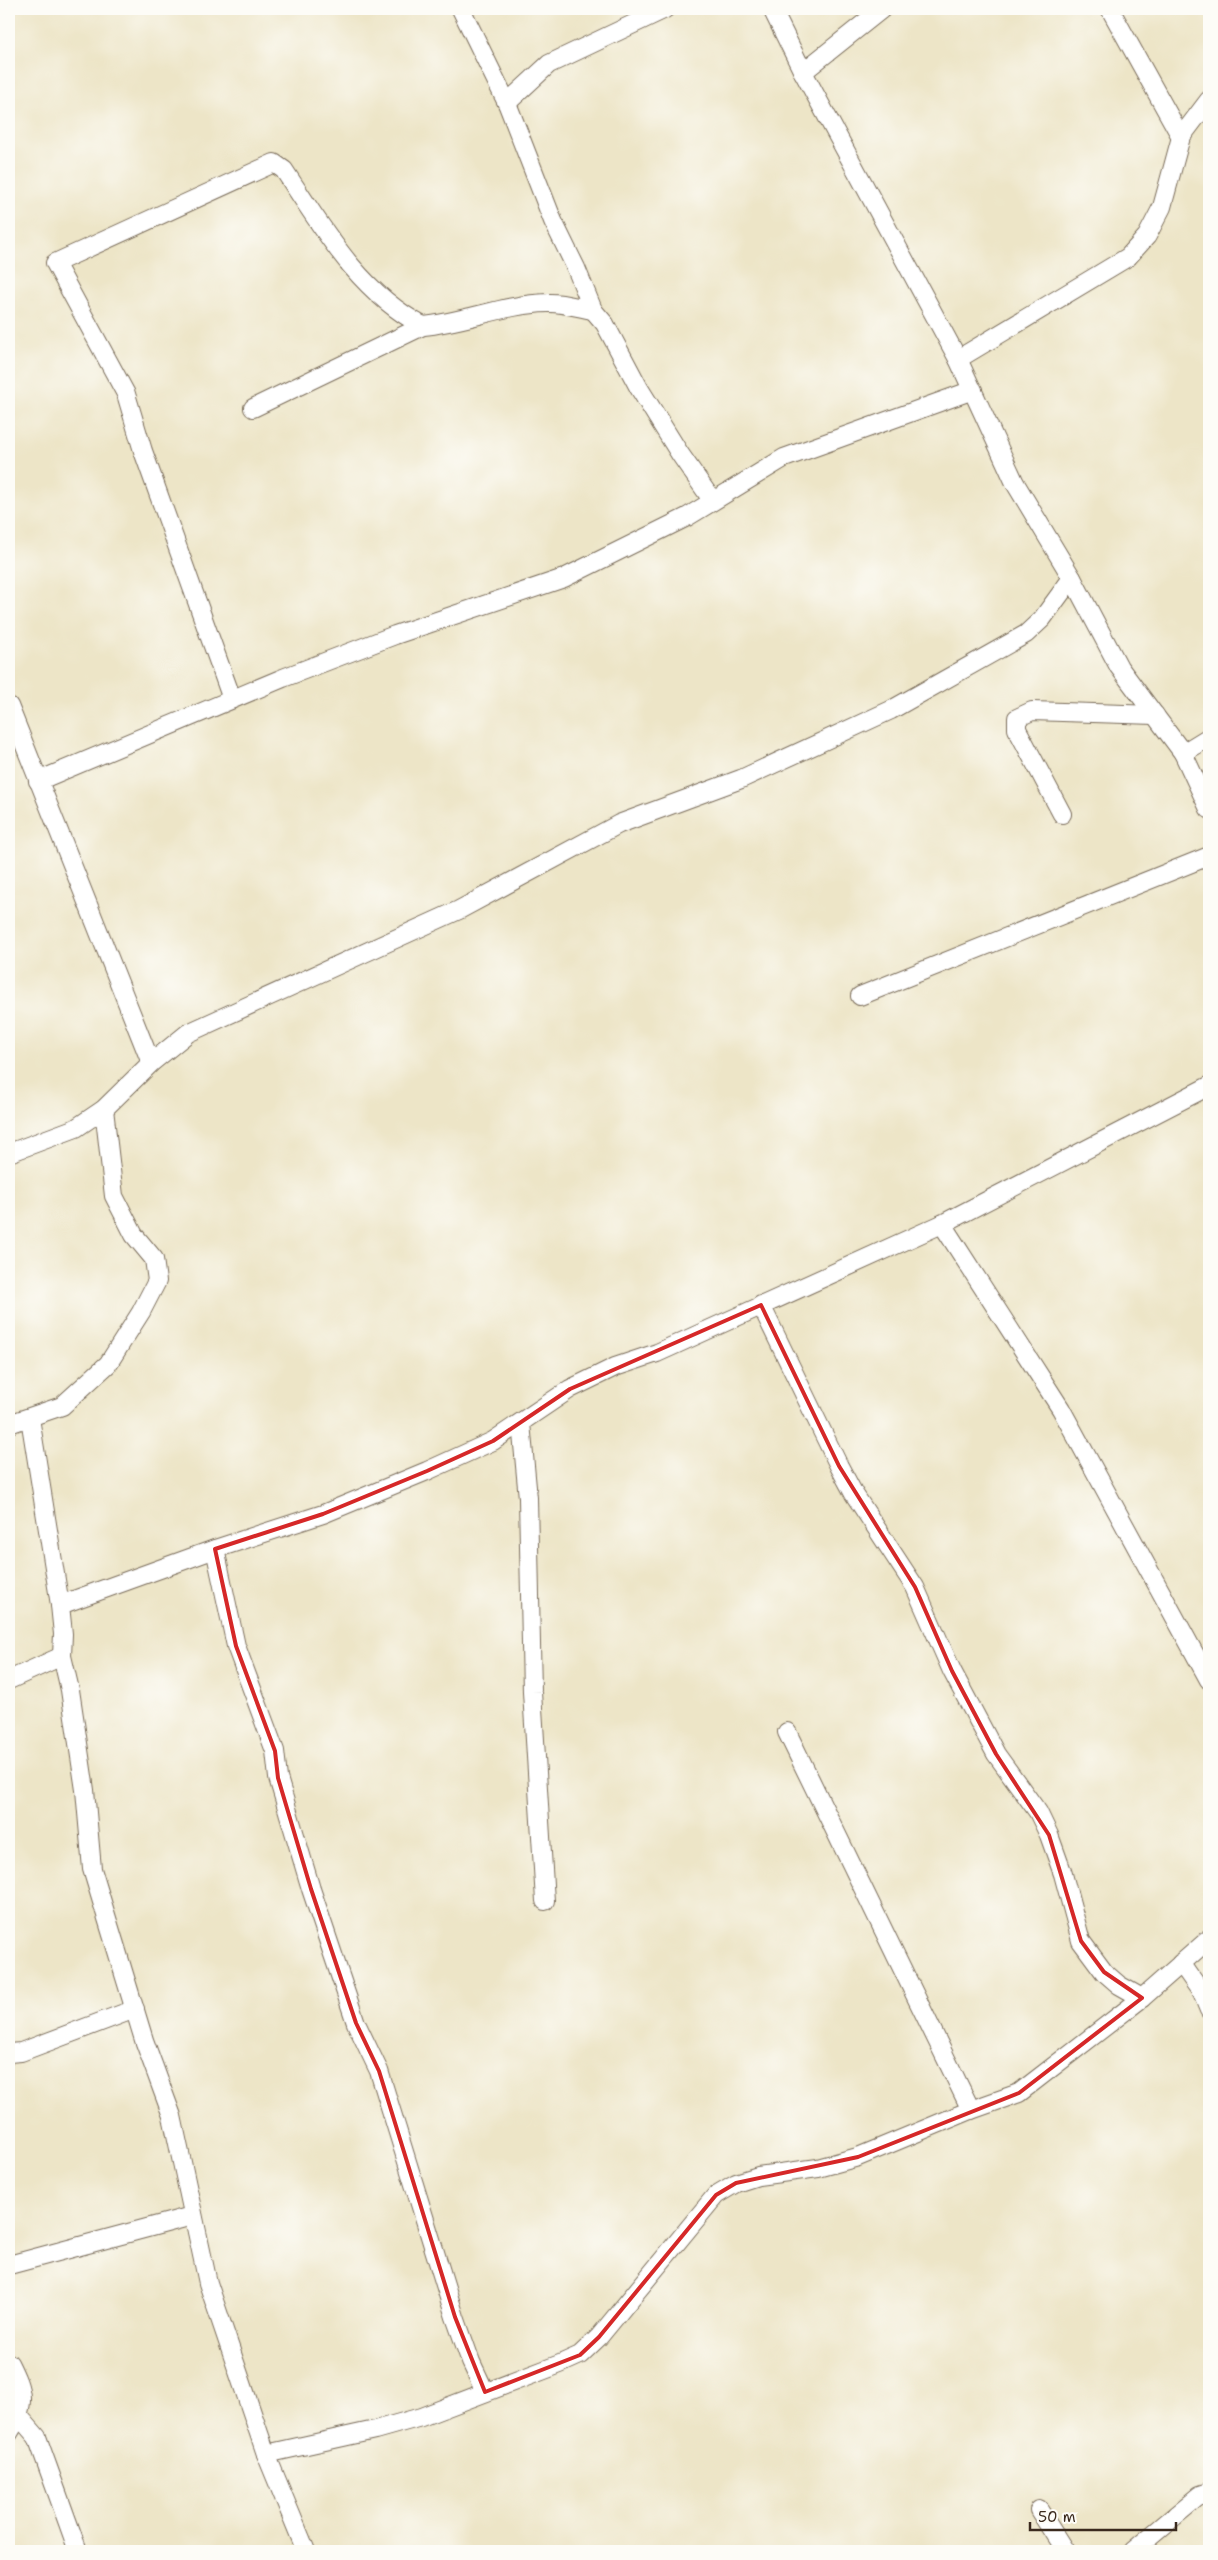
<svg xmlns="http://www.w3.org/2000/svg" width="1218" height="2560" font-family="'Shantell Sans',sans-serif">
<rect width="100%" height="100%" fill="#fdfcf7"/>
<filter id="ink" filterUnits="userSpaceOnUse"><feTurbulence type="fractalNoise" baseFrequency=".02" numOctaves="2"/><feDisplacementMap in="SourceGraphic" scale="10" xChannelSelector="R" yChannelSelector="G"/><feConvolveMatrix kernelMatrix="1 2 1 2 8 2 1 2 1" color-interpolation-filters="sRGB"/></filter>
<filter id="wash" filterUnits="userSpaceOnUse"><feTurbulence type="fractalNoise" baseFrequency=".0096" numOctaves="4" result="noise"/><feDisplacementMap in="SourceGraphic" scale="20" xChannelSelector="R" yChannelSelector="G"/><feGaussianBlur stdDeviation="1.12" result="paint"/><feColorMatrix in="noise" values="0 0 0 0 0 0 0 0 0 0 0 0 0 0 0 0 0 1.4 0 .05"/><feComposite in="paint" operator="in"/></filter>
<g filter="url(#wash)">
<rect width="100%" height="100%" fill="#ede5c7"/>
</g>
<g filter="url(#ink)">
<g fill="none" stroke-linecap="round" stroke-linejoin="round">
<defs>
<g id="street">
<polyline points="461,9 507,103"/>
<polyline points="665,9 549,64 507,103 553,221 576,268 593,310 605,324 639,388 680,454 712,500"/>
<polyline points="772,9 803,72 958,359 1015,483 1072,578 1119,667 1183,753 1209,809"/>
<polyline points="1110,9 1181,137"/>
<polyline points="803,72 882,9"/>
<polyline points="958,359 1128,257 1147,236 1162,207 1181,137 1209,100"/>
<path d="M253 408 423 326C465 322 505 304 548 303 562 302 579 308 593 310"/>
<path d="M232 699 143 451 126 394 55 263 274 163 284 170C323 229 359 292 423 326"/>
<polyline points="9,706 151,1063"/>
<polyline points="1183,753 1209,737"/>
<polyline points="38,781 283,678 395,635 564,578 687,517 784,458 973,390"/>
<polyline points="1062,814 1017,729 1017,718 1032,711 1155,715"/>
<polyline points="860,996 1209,856"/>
<polyline points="9,1153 76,1128 104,1109 151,1063 188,1033 459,910 619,824 741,779 891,710 1026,634 1042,619 1072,578"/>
<polyline points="942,1224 1061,1409 1209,1680"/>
<polyline points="761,1305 839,1466 854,1494 915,1587 952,1671 996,1754 1038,1812 1049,1835 1063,1874 1081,1941 1104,1972 1119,1985 1142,1998"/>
<polyline points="30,1418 60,1605"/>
<polyline points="521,1423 528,1498 532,1692 545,1901"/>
<polyline points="9,1424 62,1406 108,1364 141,1312 157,1281 154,1259 134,1235 114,1196 104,1109"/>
<polyline points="215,1549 236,1646 275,1751 278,1778 311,1889 356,2023 379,2071 455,2317 471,2362 485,2392"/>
<polyline points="9,1680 62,1656"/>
<polyline points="787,1732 971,2110"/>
<polyline points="1181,1963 1202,1993 1209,2010"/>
<polyline points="9,2053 21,2052 135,2009"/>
<polyline points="9,2265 192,2216"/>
<path d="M9 2363C23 2391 27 2404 9 2433"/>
<polyline points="18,2415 37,2437 78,2551"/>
<polyline points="266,2454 375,2430 421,2417 560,2364 580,2355 599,2337 716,2195 736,2183 758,2176 818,2168 858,2157 971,2110 1019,2093 1142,1998 1209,1939"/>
<polyline points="1039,2510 1065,2551"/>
<polyline points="306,2551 266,2454 208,2283 172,2116 144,2040 92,1869 85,1790 70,1690 62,1656 63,1634 60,1605 215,1549 323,1514 427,1471 493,1441 570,1389 615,1367 657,1353 942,1224 1209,1086"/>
<polyline points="1133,2551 1200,2495 1209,2492"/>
</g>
</defs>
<!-- street casing -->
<use href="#street" stroke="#796b59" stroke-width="20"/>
<!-- street -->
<use href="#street" stroke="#fff" stroke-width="18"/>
</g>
</g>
<!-- marked area -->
<path fill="none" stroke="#d62828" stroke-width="4" stroke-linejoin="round" d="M761 1305 839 1466 915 1587 952 1671 996 1754 1049 1835 1081 1941 1104 1972 1142 1998 1019 2093 858 2157 736 2183 716 2195 599 2337 580 2355 485 2392 455 2317 379 2071 356 2023 311 1889 278 1778 275 1751 236 1646 215 1549 323 1514 427 1471 493 1441 570 1389Z"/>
<!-- margin -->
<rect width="1218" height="2560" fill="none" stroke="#fdfcf7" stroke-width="30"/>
<!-- scale -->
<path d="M1030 2522v8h146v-8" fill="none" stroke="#3b2a1e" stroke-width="2.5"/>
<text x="1038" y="2522" font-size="15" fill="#3b2a1e" stroke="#fdfcf7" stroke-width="4" paint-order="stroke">50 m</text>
</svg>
